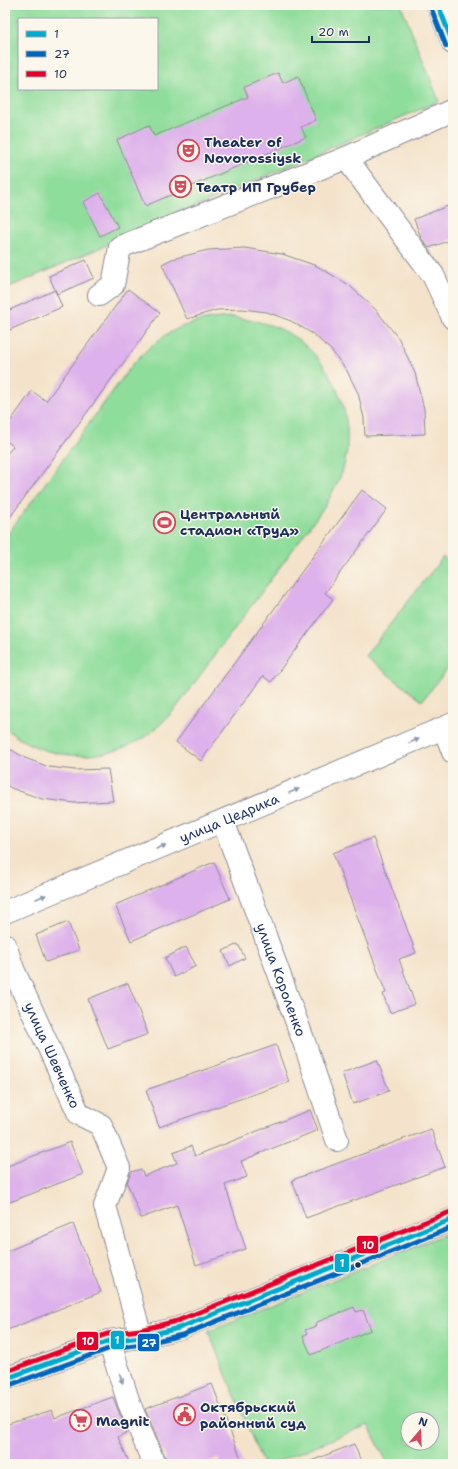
<svg xmlns="http://www.w3.org/2000/svg" width="458" height="1469" font-family="'Shantell Sans',sans-serif">
<rect width="100%" height="100%" fill="#fbf7ec"/>
<filter id="ink" filterUnits="userSpaceOnUse"><feTurbulence type="fractalNoise" baseFrequency=".025" numOctaves="2"/><feDisplacementMap in="SourceGraphic" scale="8" xChannelSelector="R" yChannelSelector="G"/><feConvolveMatrix kernelMatrix="1 2 1 2 8 2 1 2 1" color-interpolation-filters="sRGB"/></filter>
<filter id="wash" filterUnits="userSpaceOnUse"><feTurbulence type="fractalNoise" baseFrequency=".012" numOctaves="4" result="noise"/><feDisplacementMap in="SourceGraphic" scale="16" xChannelSelector="R" yChannelSelector="G"/><feGaussianBlur stdDeviation="0.9" result="paint"/><feColorMatrix in="noise" values="0 0 0 0 0 0 0 0 0 0 0 0 0 0 0 0 0 1.4 0 .05"/><feComposite in="paint" operator="in"/></filter>
<g filter="url(#wash)">
<rect width="100%" height="100%" fill="#f4e3ca"/>
<!-- green -->
<g fill="#8fdd9b" stroke="#55867c" fill-rule="evenodd">
<path d="M5 5H401L439 101 5 289ZM19 19H157V89H19Z"/>
<path d="M233 317C249 320 263 322 278 328 328 350 358 412 344 465 340 480 332 493 325 506L176 708C166 719 156 730 143 738 101 764 42 761 5 728V538L132 365C164 330 186 320 233 317Z"/>
<polygon points="443,557 453,565 453,662 422,701 365,656"/>
<path d="M453 1231V1464H388L368 1425 271 1464H263L208 1331ZM408 1419H432V1443H408Z"/>
</g>
<g id="blocks">
<!-- building -->
<g fill="#ddb1eb">
<polygon points="278,73 283,83 298,76 316,120 301,127 306,137 145,206 117,140 149,125 154,136 248,97 244,87"/>
<polygon points="100,193 118,227 100,236 83,202"/>
<polygon points="453,204 453,239 429,248 421,238 414,219"/>
<polygon points="245,248 282,254 317,266 349,285 376,310 399,339 415,373 424,409 425,434 365,436 364,418 358,393 347,371 332,351 313,334 291,321 267,312 242,309 217,310 187,319 162,264 172,259 208,250"/>
<polygon points="86,260 94,278 57,294 49,276"/>
<polygon points="128,289 160,313 5,524 5,457 13,446 5,440 5,429 32,391 46,401"/>
<polygon points="55,290 62,307 5,332 5,312"/>
<polygon points="362,490 387,509 325,593 333,599 271,682 263,676 201,761 176,742"/>
<polygon points="5,746 25,758 49,767 75,770 108,769 113,801 74,803 42,799 11,788 5,784"/>
<polygon points="373,838 416,953 399,959 415,1004 390,1013 383,994 386,993 333,853"/>
<polygon points="214,862 230,899 131,941 115,905"/>
<polygon points="68,922 79,950 46,962 36,935"/>
<polygon points="238,944 245,958 230,966 223,951"/>
<polygon points="186,947 196,966 174,977 165,958"/>
<polygon points="128,983 148,1034 108,1049 88,999"/>
<polygon points="276,1045 289,1082 159,1127 146,1090"/>
<polygon points="377,1060 389,1091 353,1104 342,1073"/>
<polygon points="310,1110 318,1130 241,1161 247,1177 225,1185 246,1249 196,1265 177,1205 141,1218 127,1183 131,1172 141,1169 144,1176 177,1163 173,1153 191,1146 195,1156"/>
<polygon points="431,1129 445,1167 306,1218 292,1180"/>
<polygon points="70,1142 83,1174 5,1204 5,1167"/>
<polygon points="73,1224 101,1292 5,1331 5,1252"/>
<polygon points="354,1307 356,1312 363,1310 371,1330 311,1355 303,1336 307,1334 305,1330 316,1326 315,1323"/>
<polygon points="212,1384 243,1464 221,1464 218,1458 203,1464 166,1464 166,1459 145,1409"/>
<polygon points="113,1397 127,1432 118,1437 130,1464 5,1464 5,1425 52,1410 55,1418"/>
<polygon points="354,1444 362,1464 306,1464 306,1463"/>
</g>
</g>
</g>
<g filter="url(#ink)">
<use href="#blocks" fill-opacity="0" stroke="#888994" stroke-width="1"/>
<g fill="none" stroke-linecap="round" stroke-linejoin="round">
<defs>
<g id="minor">
<polyline points="438,5 453,43"/>
<polyline points="346,158 433,275 453,318"/>
<polyline points="99,295 113,285 120,247 346,158 453,110"/>
<polyline points="444,728 453,752"/>
<path id="s1" d="M223 821 304 1042 337 1140"/>
<path id="s2" d="M5 912 453 724"/>
<path id="s3" d="M5 945 13 969 79 1114 101 1125 119 1168 105 1206 141 1337"/>
<polyline points="109,1341 129,1403 154,1464"/>
<polyline points="5,1379 109,1341 141,1337 179,1328 453,1219"/>
</g>
</defs>
<!-- minor casing -->
<use href="#minor" stroke="#888994" stroke-width="24"/>
<!-- minor -->
<use href="#minor" stroke="#fff" stroke-width="22"/>
<defs>
<g id="bus-1">
<polyline points="438,5 453,43"/>
<polyline points="5,1379 109,1341 141,1337 179,1328 453,1219"/>
</g>
<g id="bus-2">
<polyline points="431,8 446,46"/>
<polyline points="7,1386 111,1348 143,1344 182,1335 453,1227"/>
</g>
<polyline id="bus-3" points="5,1372 107,1334 140,1330 177,1321 450,1212"/>
</defs>
<!-- bus-1 casing -->
<use href="#bus-1" stroke="#fbf7ec" stroke-width="8"/>
<!-- bus-2 casing -->
<use href="#bus-2" stroke="#fbf7ec" stroke-width="8"/>
<!-- bus-3 casing -->
<use href="#bus-3" stroke="#fbf7ec" stroke-width="8"/>
<!-- bus-1 -->
<use href="#bus-1" stroke="#00a9ce" stroke-width="5"/>
<!-- bus-2 -->
<use href="#bus-2" stroke="#0065bd" stroke-width="5"/>
<!-- bus-3 -->
<use href="#bus-3" stroke="#e4002b" stroke-width="5"/>
</g>
<!-- one-way arrows -->
<defs><path id="oneway-solid" d="M-6-.8H1V-3.2L6.5 0L1 3.2V.8H-6Z"/></defs>
<g fill="#8d97ae">
<use href="#oneway-solid" transform="translate(414 741) rotate(-23)"/>
<use href="#oneway-solid" transform="translate(294 791) rotate(-23)"/>
<use href="#oneway-solid" transform="translate(161 847) rotate(-23)"/>
<use href="#oneway-solid" transform="translate(41 897) rotate(-23)"/>
<use href="#oneway-solid" transform="translate(121 1378) rotate(72)"/>
</g>
</g>
<!-- icons -->
<defs>
<symbol id="theatre-ring" viewBox="-11 -11 22 22"><circle r="9.5" fill="#fbf7ec" stroke="#d1495b" stroke-width="1.5"/><path d="M-5-5.5Q0-4 5-5.5V0Q5 5 0 6Q-5 5-5 0ZM-3.3-2.5H-1v1.5H-3.3ZM1-2.5H3.3v1.5H1ZM-2.8 1Q0 5.5 2.8 1Z" fill="#d1495b"/></symbol>
<symbol id="stadium-ring" viewBox="-11 -11 22 22"><circle r="9.5" fill="#fbf7ec" stroke="#d1495b" stroke-width="1.5"/><path d="M0-5a6.5 5 0 1 0 0 10a6.5 5 0 1 0 0-10ZM-3.5-1.8h7v3.6h-7Z" fill="#d1495b"/></symbol>
<symbol id="civic-ring" viewBox="-11 -11 22 22"><circle r="9.5" fill="#fbf7ec" stroke="#d1495b" stroke-width="1.5"/><path d="M-.6-6.5H3V-4.5H.6V-3L4-1V1h2V6H-6V1h2V-1L-.6-3ZM-1.2 2.5V6h2.4V2.5Z" fill="#d1495b"/></symbol>
<symbol id="supermarket-ring" viewBox="-11 -11 22 22"><circle r="9.5" fill="#fbf7ec" stroke="#d1495b" stroke-width="1.5"/><path d="M-6-5.5h2.5l.6 2H6L4.5 2H-2.5L-4.4-4H-6ZM-1.5 3.2a1.3 1.3 0 1 0 .1 0ZM3 3.2a1.3 1.3 0 1 0 .1 0Z" fill="#d1495b"/></symbol>
</defs>
<g fill-rule="evenodd">
<use href="#theatre-ring" x="176" y="138" width="25" height="25"/>
<use href="#theatre-ring" x="168" y="174" width="25" height="25"/>
<use href="#stadium-ring" x="152" y="510" width="25" height="25"/>
<use href="#civic-ring" x="172" y="1402" width="25" height="25"/>
<use href="#supermarket-ring" x="68" y="1408" width="25" height="25"/>
</g>
<!-- markers -->
<circle fill="#1b2f5e" stroke="#fbf7ec" stroke-width="1.5" cx="358" cy="1265" r="3.5"/>
<g text-anchor="middle" dominant-baseline="central" stroke-width="3" stroke-linejoin="round" paint-order="stroke">
<!-- poi labels -->
<g font-size="14" font-weight="bold" fill="#1b2f5e" stroke="#fbf7ec" text-anchor="start">
<text x="204" y="142">Theater of<tspan x="204" dy="16">Novorossiysk</tspan></text>
<text x="196" y="187">Театр ИП Грубер</text>
<text x="180" y="514">Центральный<tspan x="180" dy="16">стадион «Труд»</tspan></text>
<text x="200" y="1407">Октябрьский<tspan x="200" dy="16">районный суд</tspan></text>
<text x="96" y="1421">Magnit</text>
</g>
<!-- street labels -->
<g font-size="14" fill="#1b2f5e" stroke="#fbf7ec">
<text stroke="none"><textPath href="#s2" startOffset="243">улица Цедрика</textPath></text>
<text stroke="none"><textPath href="#s1" startOffset="169">улица Короленко</textPath></text>
<text stroke="none"><textPath href="#s3" startOffset="120">улица Шевченко</textPath></text>
</g>
</g>
<g stroke="#fbf7ec" stroke-width="1.5">
<rect x="356" y="1235" width="23" height="19" rx="4" fill="#e4002b"/>
<rect x="334" y="1253" width="16" height="20" rx="4" fill="#00a9ce"/>
<rect x="110" y="1330" width="15" height="20" rx="4" fill="#00a9ce"/>
<rect x="76" y="1331" width="23" height="20" rx="4" fill="#e4002b"/>
<rect x="137" y="1333" width="23" height="19" rx="4" fill="#0065bd"/>
</g>
<g font-size="11" text-anchor="middle" font-weight="bold" fill="#fff">
<text x="368" y="1249">10</text>
<text x="342" y="1267">1</text>
<text x="117" y="1344">1</text>
<text x="88" y="1345">10</text>
<text x="149" y="1347">27</text>
</g>
<!-- margin -->
<rect width="458" height="1469" fill="none" stroke="#fbf7ec" stroke-width="20"/>
<!-- legend -->
<rect x="18" y="18" width="140" height="72" fill="#fbf7ec" stroke="#a1a7b3"/>
<rect x="26" y="31" width="20" height="6" fill="#00a9ce" stroke="#a1a7b3"/>
<text x="54" y="38" font-size="12" fill="#1b2f5e">1</text>
<rect x="26" y="51" width="20" height="6" fill="#0065bd" stroke="#a1a7b3"/>
<text x="54" y="58" font-size="12" fill="#1b2f5e">27</text>
<rect x="26" y="71" width="20" height="6" fill="#e4002b" stroke="#a1a7b3"/>
<text x="54" y="78" font-size="12" fill="#1b2f5e">10</text>
<!-- north arrow -->
<g transform="translate(420 1431) rotate(19)"><circle r="19" fill="#fbf7ec" stroke="#a1a7b3"/>
<path d="M0-3L7 15L0 10L-7 15Z" fill="#d1495b"/>
<text y="-6" font-size="11" font-weight="bold" text-anchor="middle" fill="#1b2f5e">N</text>
</g>
<!-- scale -->
<path d="M312 36v6h57v-6" fill="none" stroke="#1b2f5e" stroke-width="2"/>
<text x="318" y="36" font-size="12" fill="#1b2f5e" stroke="#fbf7ec" stroke-width="3" paint-order="stroke">20 m</text>
</svg>
